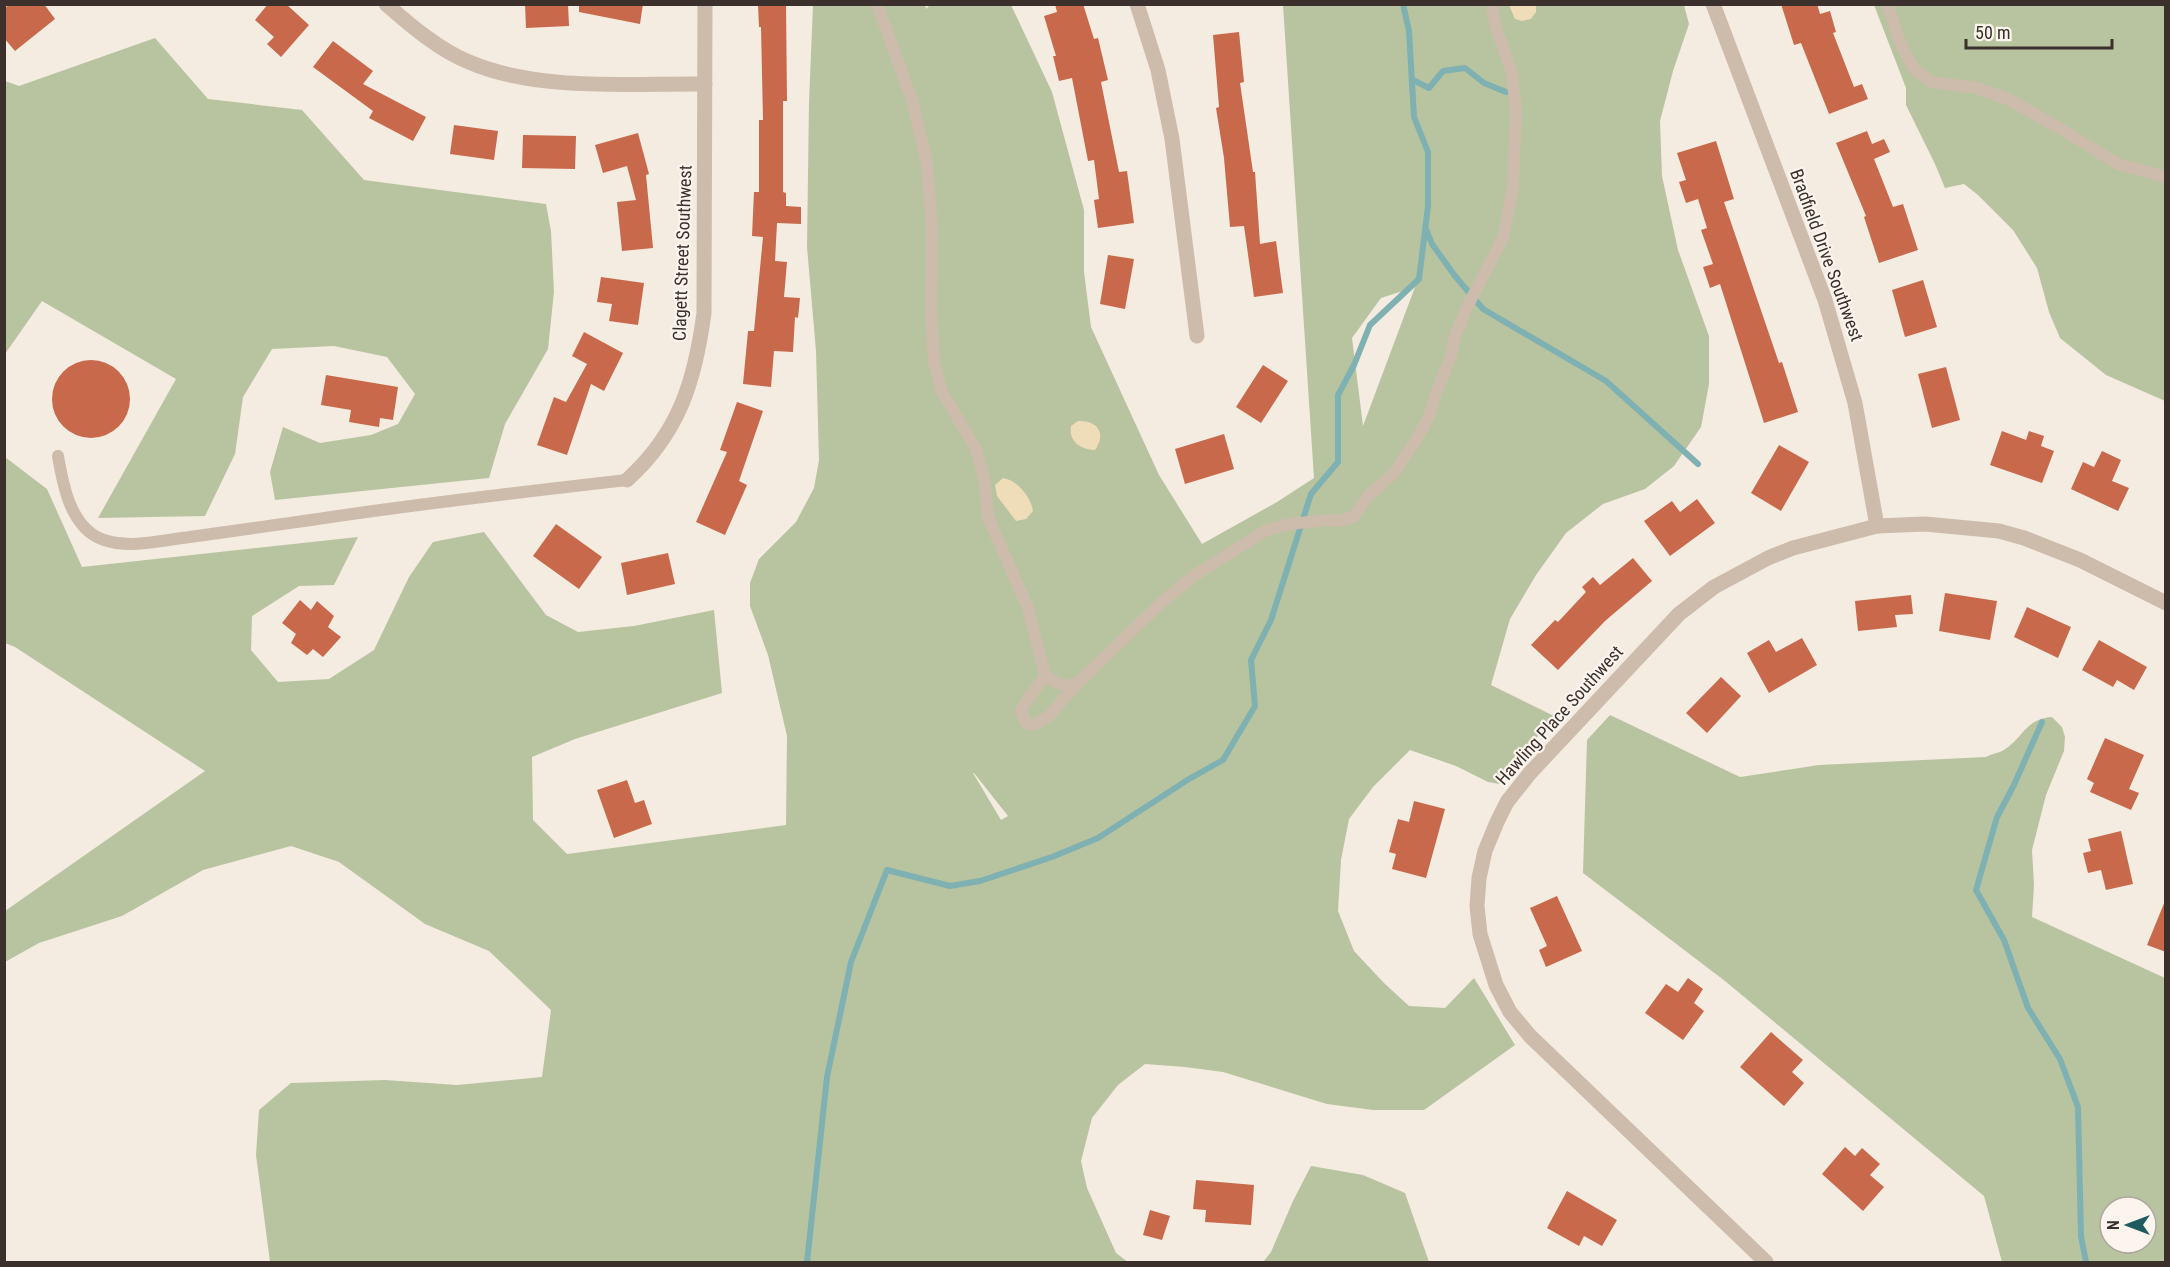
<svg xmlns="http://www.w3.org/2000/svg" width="2170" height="1267" font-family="'Roboto Condensed',sans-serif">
<rect width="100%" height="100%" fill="#f4ebe1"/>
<!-- green -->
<g fill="#b8c4a0" fill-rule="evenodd">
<path d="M925 4 926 9 930 5H1011L1052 92 1084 210V272L1091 327 1159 475 1202 544 1277 502 1314 478 1283 5H1684L1689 24 1673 71 1660 121 1662 176 1678 250 1709 336V384L1701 427 1674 466 1645 489 1603 504 1566 533 1536 575 1510 619 1491 685 1554 716 1500 784 1488 782 1456 766 1410 750 1373 787 1349 819 1341 860 1338 911 1354 951 1384 983 1409 1006 1445 1008 1474 978 1515 1045 1424 1110H1373L1327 1104 1223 1072 1185 1067 1145 1064 1118 1085 1092 1118 1081 1161 1087 1188 1116 1253 1128 1262H270L256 1155 259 1110 291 1083 385 1080 457 1085 542 1077 551 1010 489 951 425 924 339 862 291 846 203 870 122 916 39 943 5 962V911L205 771 15 647 5 643V457L47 489 82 567 358 537 334 585 299 586 252 616 251 650 278 682 329 679 374 650 409 577 433 542 484 532 546 615 578 632 634 626 714 610 722 693 575 739 532 757 533 820 567 854 786 825 787 736 768 655 750 606V583L759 559 796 522 814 488 819 460 816 351 807 247 809 102 813 5ZM1415 287 1363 426 1352 338 1381 298ZM973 773H974L1008 816 1001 820Z"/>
<polygon points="1874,5 2165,5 2165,401 2106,375 2060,338 2049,312 2037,268 2013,230 1978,195 1964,184 1945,188 1935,164 1906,105 1906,88"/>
<polygon points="155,38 208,99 302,110 364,180 546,204 551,231 554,292 548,349 505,424 489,478 275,500 270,472 283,427 320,443 371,435 398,424 415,394 387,357 334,346 272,349 243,397 235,454 205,516 98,518 176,379 42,301 5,354 5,81 19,86"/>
<path d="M1610 715 1740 777 1819 765 1986 757C1991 754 1999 753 2004 750 2024 737 2025 719 2052 717L2062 727 2065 737 2064 751 2046 795 2032 850 2034 885 2032 917 2165 978V1262H2002L1984 1196 1725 981 1583 873 1587 740ZM2110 1207H2146V1243H2110Z"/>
<polygon points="1311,1166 1363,1175 1405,1193 1429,1262 1263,1262 1271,1252 1293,1201"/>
</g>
<!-- sand -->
<g fill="#efdcb8">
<polygon points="1509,5 1536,5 1536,12 1531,19 1522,21 1515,19"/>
<path d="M1078 421C1097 420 1107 433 1095 450 1081 450 1068 441 1071 426Z"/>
<path d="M1003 478C1017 480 1031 497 1033 511L1026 519 1016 521 997 496 995 485Z"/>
</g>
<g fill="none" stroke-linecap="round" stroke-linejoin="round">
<!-- stream -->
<g stroke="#7fb0b2" stroke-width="6">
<polyline points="1413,80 1429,88 1443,71 1465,68 1484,83 1506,92"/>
<polyline points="1426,229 1432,244 1455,276 1483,309 1606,381 1698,464"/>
<polyline points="2042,722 2013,787 1997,817 1976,890 2004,940 2028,1008 2060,1059 2078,1107 2081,1236 2086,1262"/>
<polyline points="807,1262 827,1077 851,962 887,870 950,886 980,881 1052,857 1098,838 1189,779 1223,760 1255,706 1251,660 1271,620 1311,494 1338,462 1338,395 1354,365 1370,325 1419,279 1428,206 1428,152 1414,117 1409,31 1403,4"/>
</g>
</g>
<!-- building -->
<g fill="#c8694b">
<polygon points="10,4 44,4 55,19 15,51 4,38 4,9"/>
<polygon points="268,4 286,4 309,25 281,57 267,44 274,37 255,20"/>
<polygon points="525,4 568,4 569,26 526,28"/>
<polygon points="579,4 643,4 640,24 579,12"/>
<polygon points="758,4 786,4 787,101 783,101 783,192 786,193 786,206 801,207 801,224 777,223 775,261 787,262 784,297 800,298 798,318 795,317 793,352 774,351 771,387 743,384 748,331 754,331 763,237 752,236 754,192 759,192 759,120 763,120 761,27 759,27"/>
<polygon points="1055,4 1083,4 1094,39 1098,38 1108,80 1101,82 1119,172 1127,171 1134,223 1098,228 1094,200 1099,199 1094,160 1088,161 1072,78 1059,81 1053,56 1056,56 1044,16 1057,12"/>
<polygon points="1781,4 1817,4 1820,14 1830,11 1836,32 1833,33 1854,87 1862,84 1868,99 1829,114 1801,43 1794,45"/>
<polygon points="1239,32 1244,82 1240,83 1253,172 1255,172 1260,244 1276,241 1283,293 1254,297 1244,226 1230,227 1224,158 1216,108 1219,107 1213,35"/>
<polygon points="333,41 373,71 363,84 426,117 413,141 369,118 373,111 313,67"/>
<polygon points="454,125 498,131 494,160 450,154"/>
<polygon points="1867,131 1872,144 1884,139 1890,152 1874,159 1893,207 1903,204 1918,250 1879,263 1864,217 1866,216 1836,143"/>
<polygon points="638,133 649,174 646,175 653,248 622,251 617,202 636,200 627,166 603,173 595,145"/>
<polygon points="523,135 576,136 575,169 522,168"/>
<polygon points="1716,141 1734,199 1724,202 1779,363 1782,362 1798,412 1764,423 1720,284 1710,288 1703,267 1713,264 1701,230 1707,228 1698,199 1686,203 1679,182 1686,180 1677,153"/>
<polygon points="1108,255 1134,259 1125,309 1100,304"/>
<polygon points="601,277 644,283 638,325 609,321 612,304 597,302"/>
<polygon points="1923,280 1937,327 1905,337 1892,290"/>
<polygon points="584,332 623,353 604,391 591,384 567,455 537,445 554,397 566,402 587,364 572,356"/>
<circle cx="91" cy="399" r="39"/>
<polygon points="1263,365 1288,381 1261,423 1236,407"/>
<polygon points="1946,367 1960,420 1932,428 1918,374"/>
<polygon points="326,375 398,387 393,420 380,418 379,427 349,422 351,410 321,405"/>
<polygon points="737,402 763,411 739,481 747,485 725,535 696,522 727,452 720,450"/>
<polygon points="2002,431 2026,440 2029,431 2044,436 2041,446 2054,451 2042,483 1990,465"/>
<polygon points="1224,434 1234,469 1185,484 1175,449"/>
<polygon points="1779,445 1809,462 1781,511 1751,493"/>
<polygon points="2102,451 2121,460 2112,481 2129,488 2118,511 2071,489 2083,462 2094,467"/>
<polygon points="1697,499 1715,523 1670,556 1644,521 1672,501 1680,512"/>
<polygon points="556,524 602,557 579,589 533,556"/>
<polygon points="668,553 675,584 627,595 621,563"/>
<polygon points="1633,558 1652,581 1605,621 1558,670 1531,645 1555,620 1558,622 1586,592 1582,587 1593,577 1600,585"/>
<polygon points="1945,593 1997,601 1990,640 1939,631"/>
<polygon points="1911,595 1913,614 1895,615 1897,627 1858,631 1855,601"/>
<polygon points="300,600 311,610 317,601 334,616 328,627 341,637 323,657 313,649 307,655 291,643 296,634 282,623"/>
<polygon points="2027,607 2071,627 2058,658 2014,637"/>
<polygon points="1802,638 1817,665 1769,693 1747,653 1769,640 1776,652"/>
<polygon points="2099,640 2147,667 2134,690 2117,680 2113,687 2082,670"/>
<polygon points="1721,677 1741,696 1707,733 1686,713"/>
<polygon points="2105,738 2144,755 2129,789 2139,793 2131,810 2090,792 2094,783 2087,779"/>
<polygon points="627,780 635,803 644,800 652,824 614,838 597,790"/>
<polygon points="1414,801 1445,809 1426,878 1392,869 1396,854 1389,852 1398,819 1409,822"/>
<polygon points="2121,831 2133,884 2106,890 2101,870 2088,873 2083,853 2091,851 2088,839"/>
<polygon points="1557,896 1582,951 1546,967 1539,950 1547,946 1530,908"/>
<polygon points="2165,901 2166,901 2166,952 2147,945"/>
<polygon points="1688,978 1703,989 1694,1003 1704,1011 1683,1040 1645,1013 1666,984 1678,992"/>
<polygon points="1771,1032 1803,1060 1792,1072 1804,1083 1784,1106 1740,1067"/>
<polygon points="1845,1147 1855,1156 1862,1148 1880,1164 1870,1175 1884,1187 1863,1211 1822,1174"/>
<polygon points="1196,1180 1254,1185 1251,1225 1205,1222 1206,1210 1193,1209"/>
<polygon points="1567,1191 1617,1220 1602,1246 1584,1236 1579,1246 1547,1228"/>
<polygon points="1150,1210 1170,1216 1162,1240 1143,1235"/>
</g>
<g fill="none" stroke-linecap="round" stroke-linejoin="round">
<!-- service -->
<g stroke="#cdbbac" stroke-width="12">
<path d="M877 4 912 100 927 163 932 230 931 310 934 362 942 392 976 449 985 482 988 517 1028 608 1045 675C1055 683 1064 687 1077 684L1163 601 1195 575 1265 531 1288 524 1329 520 1339 521 1354 516 1368 496 1394 473 1417 438 1429 417 1436 393 1451 356 1454 339 1467 307 1503 238 1513 187 1516 113 1512 72 1496 28 1492 4"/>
<polyline points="1887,4 1902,47 1914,69 1932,82 1977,88 2010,100 2061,129 2118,164 2166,177"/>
<path d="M58 456C63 486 71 529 104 540 131 549 163 540 190 537 230 531 271 526 311 520 416 504 521 492 627 480"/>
<path d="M1045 675C1038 688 1026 698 1021 711L1026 723 1034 725 1048 717 1077 684"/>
</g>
<!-- minor -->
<g stroke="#cdbbac" stroke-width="15">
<path d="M386 4C410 25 439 50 469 62 539 92 630 83 705 84"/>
<polyline points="1137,4 1158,70 1172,139 1197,336"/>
<polyline points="1713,4 1825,300 1855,403 1877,526"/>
<path d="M627 480C679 433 695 381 704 313L705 4"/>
<polyline points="1766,1262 1530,1036 1510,1012 1496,985 1480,934 1477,906 1479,878 1485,851 1497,822 1507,802 1530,773 1679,614 1714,587 1768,558 1793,548 1877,526 1925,524 1999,531 2024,538 2080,560 2166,603"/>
</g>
</g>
<g text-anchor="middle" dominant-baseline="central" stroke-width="4.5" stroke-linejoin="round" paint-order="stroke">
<!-- street labels -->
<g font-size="18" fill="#3b302b" stroke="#fbf5ee">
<text transform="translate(682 253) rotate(-88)">Clagett Street Southwest</text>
<text transform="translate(1827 255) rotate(70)">Bradfield Drive Southwest</text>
<text transform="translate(1559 715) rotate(-48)">Hawling Place Southwest</text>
</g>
</g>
<!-- border -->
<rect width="2170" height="1267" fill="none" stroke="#3b302b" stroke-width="12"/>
<!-- north arrow -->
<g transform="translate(2128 1225) rotate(270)"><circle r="28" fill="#fbf5ee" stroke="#aea6a0" stroke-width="1.5"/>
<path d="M0-4.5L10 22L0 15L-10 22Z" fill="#1f5a5e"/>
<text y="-9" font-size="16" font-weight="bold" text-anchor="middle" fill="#3b302b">N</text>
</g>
<!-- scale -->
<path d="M1966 39v9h146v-9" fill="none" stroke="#3b302b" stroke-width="3"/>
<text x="1975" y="39" font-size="18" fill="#3b302b" stroke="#fbf5ee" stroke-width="4.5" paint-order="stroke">50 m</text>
</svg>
